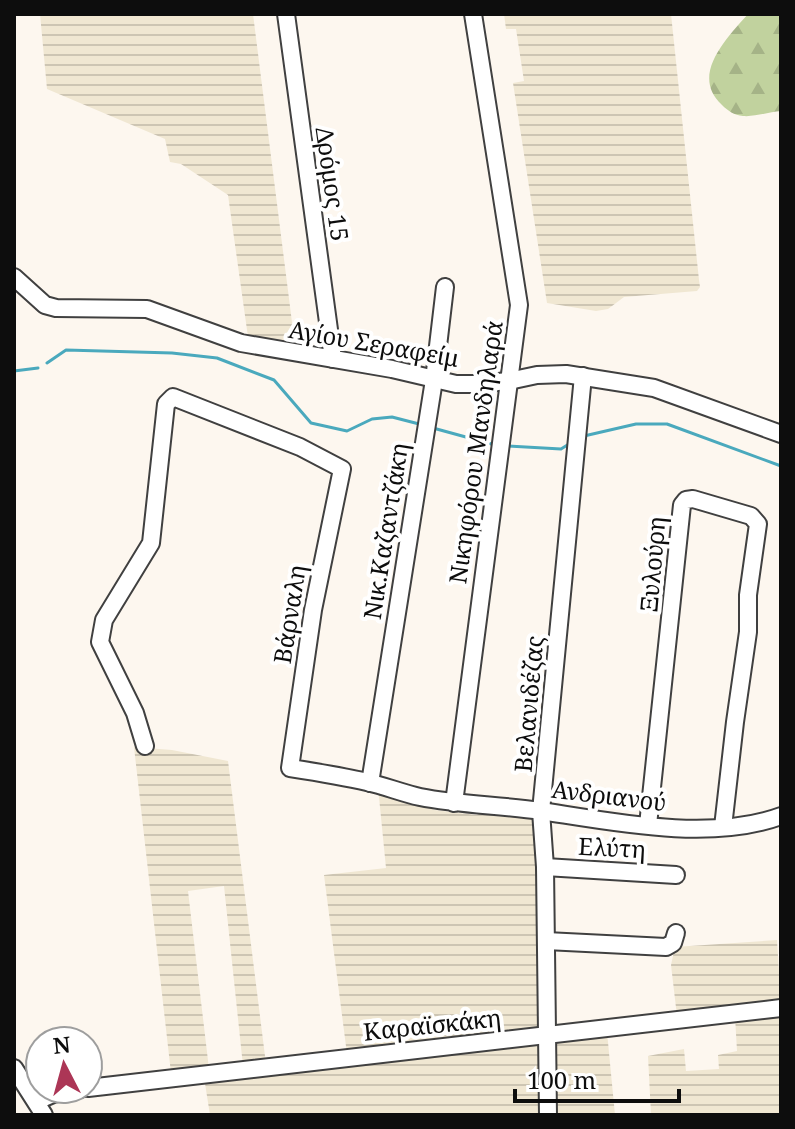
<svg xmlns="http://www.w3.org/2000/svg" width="795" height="1129" font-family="'Noto Serif',serif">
<defs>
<pattern id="farmland-rules" width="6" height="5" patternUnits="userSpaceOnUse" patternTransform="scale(2)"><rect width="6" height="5" fill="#f0e7d2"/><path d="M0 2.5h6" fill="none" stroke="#cdc5b3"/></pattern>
<pattern id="forest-firs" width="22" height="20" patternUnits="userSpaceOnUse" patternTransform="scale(2)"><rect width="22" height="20" fill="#c1d29e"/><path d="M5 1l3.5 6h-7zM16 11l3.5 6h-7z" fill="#a5b387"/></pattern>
</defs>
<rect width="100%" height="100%" fill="#fdf7ef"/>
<!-- farmland -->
<g fill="url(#farmland-rules)">
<polygon points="40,14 253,14 295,346 248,337 228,195 181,164 170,162 165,139 47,89"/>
<polygon points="504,14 671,14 699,280 700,287 697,291 624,297 608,309 596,311 547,303 513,83 524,81 516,29 506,29"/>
<polygon points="134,747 172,750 228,761 266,1064 243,1066 224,886 188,891 209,1069 171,1073"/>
<polygon points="378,787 430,802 434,810 477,815 485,811 525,811 535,819 543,1028 347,1054 324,875 386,868"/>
<polygon points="777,940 781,1004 677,1016 671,965 675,947"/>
<polygon points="781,1012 781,1115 651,1115 648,1056 684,1049 686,1071 719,1069 718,1055 737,1051 735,1016"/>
<polygon points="607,1032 615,1115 556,1115 555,1040"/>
<polygon points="545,1040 545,1115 210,1115 204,1077"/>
</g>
<!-- forest -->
<path fill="url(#forest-firs)" d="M748 14H781V111C769 112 755 117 743 116 734 115 728 111 722 105 689 75 728 37 748 14Z"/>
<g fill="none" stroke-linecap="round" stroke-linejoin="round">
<!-- stream -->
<g stroke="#4aa9bd" stroke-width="3">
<polyline points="47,363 66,350 172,353 217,358 274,380 311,423 347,431 372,419 392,417 423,425"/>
<polyline points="14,371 38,368"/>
<polyline points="433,428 495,445"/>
<polyline points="584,436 636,424 667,424 781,466"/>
<polyline points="507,446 561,449 569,444"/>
</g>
<defs>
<g id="minor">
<polyline points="286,14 333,359"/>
<polyline points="14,277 45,305 56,308 147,309 241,343 392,369 456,384 475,384 509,381 537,375 566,374 654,388 781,434"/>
<path d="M145 746 135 713 100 642 104 620 151 543 166 404 173 397 300 447 342 469 313 610 290 768C316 772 342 776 367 782 385 786 402 793 420 797 460 805 501 805 541 811 613 822 711 842 781 816"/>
<polyline points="370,783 434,380 445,287"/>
<polyline points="454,803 519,305 473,14"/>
<polyline points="648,825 682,505 686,500 693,499 751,516 758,524 748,595 748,632 735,722 723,827"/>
<polyline points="545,867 676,875"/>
<polyline points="546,941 666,947 673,943 676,933"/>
<polyline points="14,1068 44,1115"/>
<polyline points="88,1088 781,1008"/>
<polyline points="37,1101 53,1094 81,1089"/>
<polyline points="548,1115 545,867 541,811 583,376"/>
</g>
</defs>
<!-- minor casing -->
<use href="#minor" stroke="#404040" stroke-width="20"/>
<!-- minor -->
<use href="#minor" stroke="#fff" stroke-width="16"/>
</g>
<g text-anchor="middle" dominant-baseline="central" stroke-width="8" stroke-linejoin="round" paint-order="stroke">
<!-- street labels -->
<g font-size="24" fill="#0d0d0d" stroke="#fff">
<text transform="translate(333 184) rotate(82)">Δρόμος 15</text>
<text transform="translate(374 343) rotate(10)">Αγίου Σεραφείμ</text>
<text transform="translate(475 452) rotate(-82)">Νικηφόρου Μανδηλαρά</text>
<text transform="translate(385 531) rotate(-81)">Νικ.Καζαντζάκη</text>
<text transform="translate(652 564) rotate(-85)">Ξυλούρη</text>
<text transform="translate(289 614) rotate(-81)">Βάρναλη</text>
<text transform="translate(528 704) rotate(-85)">Βελανιδέζας</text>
<text transform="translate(609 795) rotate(7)">Ανδριανού</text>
<text transform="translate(612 847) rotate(3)">Ελύτη</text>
<text transform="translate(432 1024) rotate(-6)">Καραϊσκάκη</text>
</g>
</g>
<!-- border -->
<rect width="795" height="1129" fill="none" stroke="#0d0d0d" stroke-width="32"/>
<!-- north arrow -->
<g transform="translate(64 1065) rotate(354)"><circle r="38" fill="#ffffff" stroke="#9e9e9e" stroke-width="2"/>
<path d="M0-6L14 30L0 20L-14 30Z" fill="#ac3656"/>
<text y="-12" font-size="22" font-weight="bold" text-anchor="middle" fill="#0d0d0d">N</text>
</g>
<!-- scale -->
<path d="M515 1089v12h164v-12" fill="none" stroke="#0d0d0d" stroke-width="4"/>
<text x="527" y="1089" font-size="24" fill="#0d0d0d" stroke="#ffffff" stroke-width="6" paint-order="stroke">100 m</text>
</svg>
